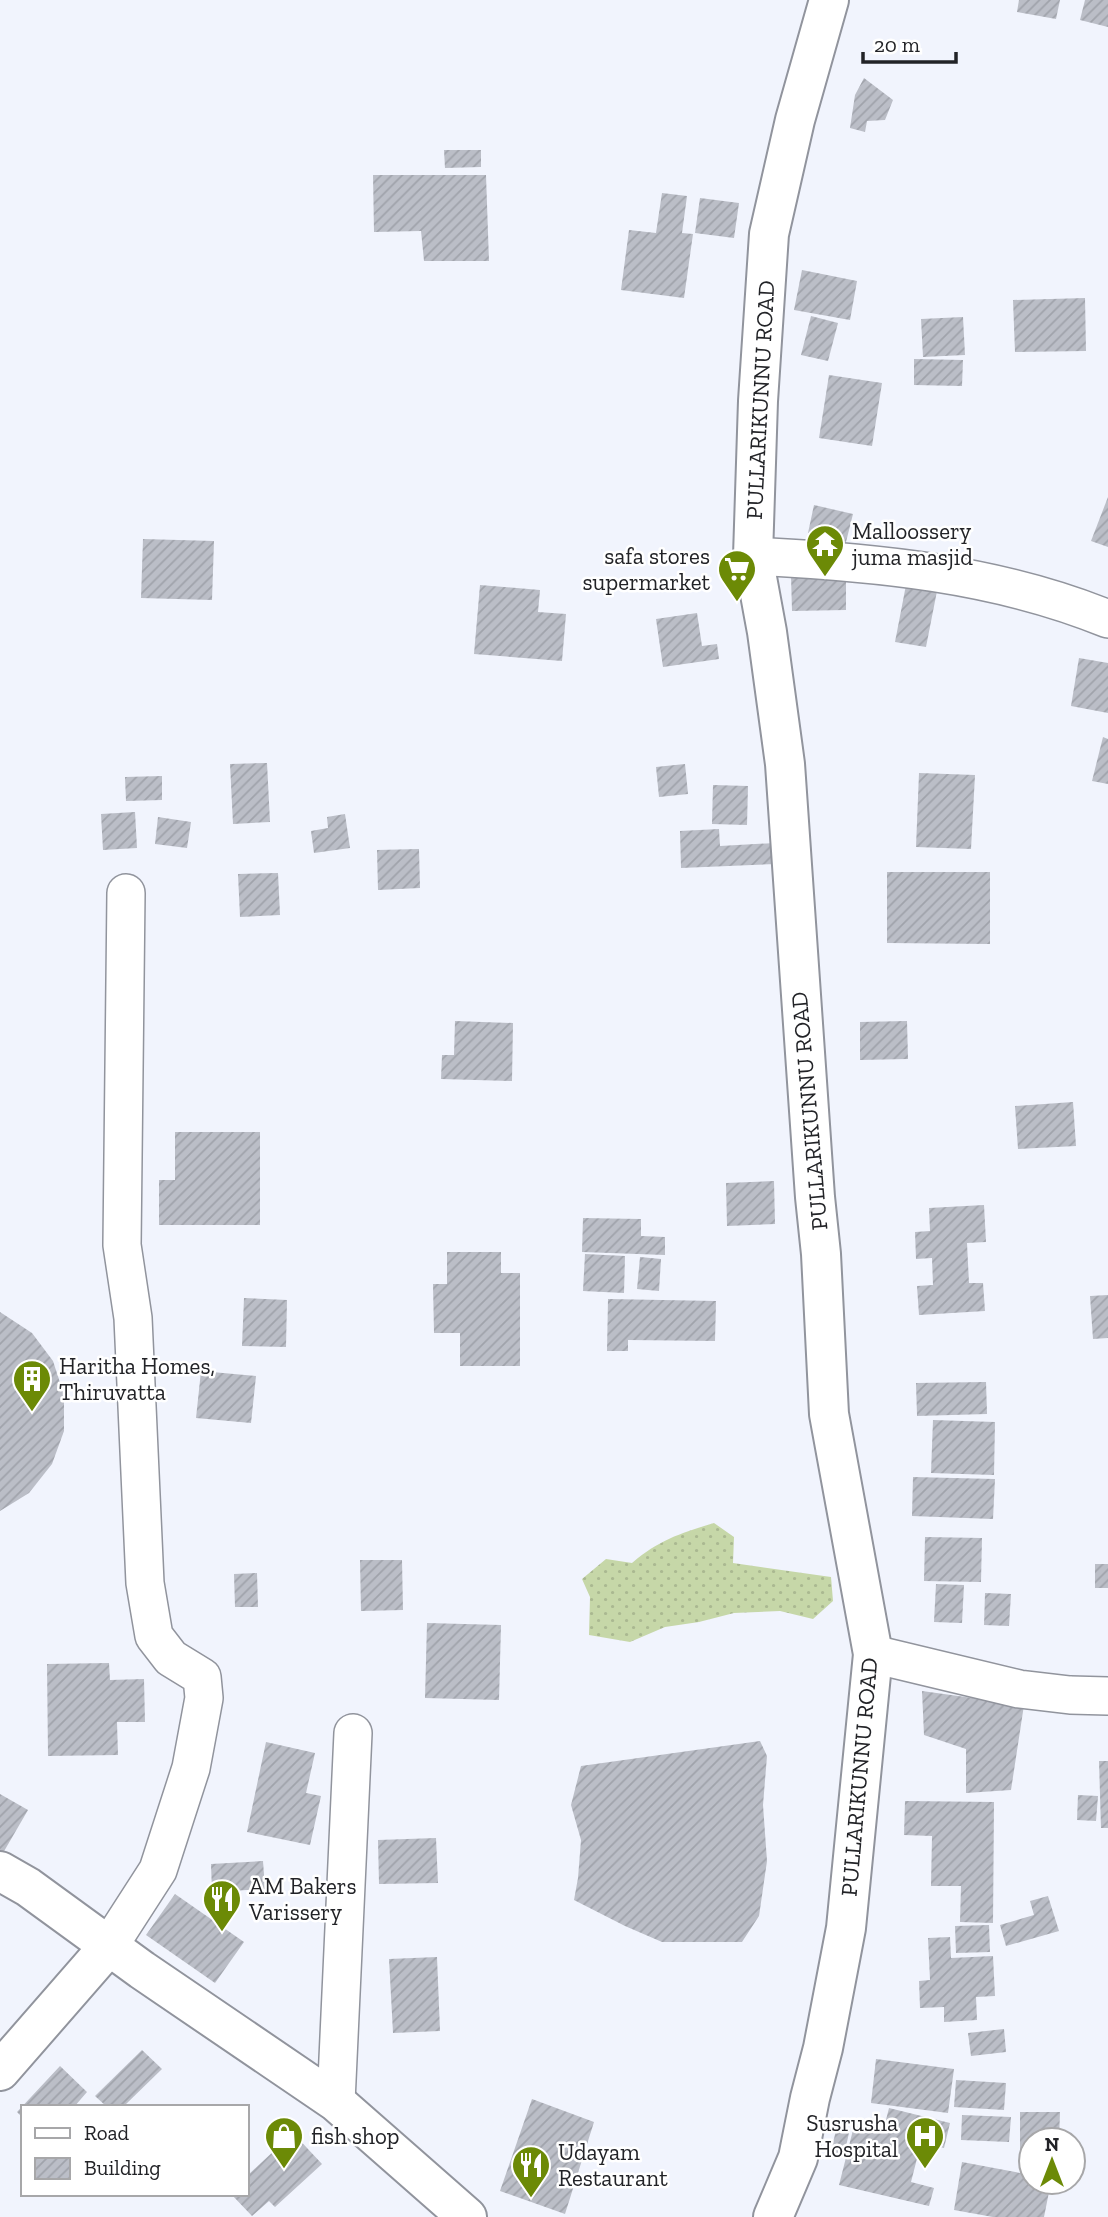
<svg xmlns="http://www.w3.org/2000/svg" width="1108" height="2217" font-family="'Zilla Slab',serif">
<defs>
<pattern id="grass-dots" width="8" height="8" patternUnits="userSpaceOnUse" patternTransform="scale(1.75)"><rect width="8" height="8" fill="#c6d7a8"/><path d="M2 2h.1M6 6h.1" fill="none" stroke="#aab891" stroke-width="1.8" stroke-linecap="round"/></pattern>
<pattern id="building-hatch" width="6" height="6" patternUnits="userSpaceOnUse" patternTransform="scale(1.75)"><rect width="6" height="6" fill="#bbbec7"/><path d="M-1 1l2-2M0 6l6-6M5 7l2-2" fill="none" stroke="#a0a3ab"/></pattern>
</defs>
<rect width="100%" height="100%" fill="#f1f4fd"/>
<!-- grass -->
<path fill="url(#grass-dots)" d="M714 1523 734 1537 733 1563 831 1577 833 1601 813 1619 780 1611 734 1613 699 1622 665 1627 630 1642 589 1635 590 1597 582 1579 606 1559 632 1563C659 1540 681 1533 714 1523Z"/>
<!-- building -->
<g fill="url(#building-hatch)">
<polygon points="1019,0 1060,0 1056,19 1017,12"/>
<polygon points="1085,0 1108,0 1108,27 1080,20"/>
<polygon points="864,78 893,100 885,120 867,121 865,132 850,128 855,95"/>
<polygon points="444,150 481,150 481,167 445,168"/>
<polygon points="373,175 486,175 489,261 424,261 421,231 374,232"/>
<polygon points="662,193 687,196 682,233 693,234 684,298 621,290 629,230 656,233"/>
<polygon points="700,198 739,203 734,238 695,233"/>
<polygon points="802,270 857,281 850,320 794,310"/>
<polygon points="1085,298 1086,351 1015,352 1013,300"/>
<polygon points="811,316 838,323 828,361 801,355"/>
<polygon points="963,317 965,355 923,357 921,319"/>
<polygon points="914,359 963,360 962,386 914,385"/>
<polygon points="829,375 882,383 872,446 819,438"/>
<polygon points="1108,497 1108,547 1091,541"/>
<polygon points="814,505 853,514 846,542 808,533"/>
<polygon points="143,539 214,541 212,600 141,598"/>
<polygon points="846,575 846,610 792,611 791,576"/>
<polygon points="480,585 540,590 538,612 566,614 562,661 474,654"/>
<polygon points="906,585 937,591 926,647 895,642"/>
<polygon points="697,613 702,646 717,644 719,659 663,667 656,619"/>
<polygon points="1079,658 1108,663 1108,713 1071,706"/>
<polygon points="1103,737 1108,739 1108,784 1092,781"/>
<polygon points="267,763 270,822 233,824 230,764"/>
<polygon points="685,764 688,794 659,797 656,767"/>
<polygon points="919,773 975,775 971,849 916,847"/>
<polygon points="162,776 162,800 126,801 125,777"/>
<polygon points="713,785 748,786 747,825 712,824"/>
<polygon points="135,812 137,848 103,850 101,814"/>
<polygon points="345,814 350,848 314,853 311,831 328,828 327,817"/>
<polygon points="158,817 191,822 187,848 155,844"/>
<polygon points="719,829 720,846 775,843 776,864 681,868 680,831"/>
<polygon points="419,849 420,888 378,890 377,850"/>
<polygon points="887,872 990,872 990,944 887,943"/>
<polygon points="278,873 280,915 240,917 238,874"/>
<polygon points="455,1021 513,1023 512,1081 441,1079 442,1055 454,1055"/>
<polygon points="907,1021 908,1059 860,1060 860,1022"/>
<polygon points="1073,1102 1076,1146 1018,1149 1015,1106"/>
<polygon points="175,1132 260,1132 260,1225 159,1225 159,1180 175,1180"/>
<polygon points="774,1181 775,1224 727,1226 726,1183"/>
<polygon points="984,1205 986,1242 967,1243 969,1283 983,1283 985,1311 919,1315 917,1286 933,1285 932,1258 916,1259 915,1232 930,1231 929,1208"/>
<polygon points="583,1218 641,1219 641,1236 665,1237 665,1255 582,1252"/>
<polygon points="447,1252 501,1252 501,1273 520,1273 520,1366 460,1366 460,1333 434,1333 433,1284 447,1284"/>
<polygon points="585,1254 625,1256 624,1293 583,1291"/>
<polygon points="640,1257 661,1259 659,1291 637,1289"/>
<polygon points="1108,1295 1108,1338 1093,1339 1090,1296"/>
<polygon points="244,1298 287,1300 286,1347 242,1346"/>
<polygon points="608,1299 716,1301 715,1341 628,1340 628,1351 607,1351"/>
<polygon points="0,1312 32,1333 53,1361 64,1395 64,1431 52,1464 29,1493 0,1511"/>
<polygon points="201,1371 256,1376 251,1423 196,1418"/>
<polygon points="986,1382 987,1414 917,1416 916,1383"/>
<polygon points="933,1420 995,1422 994,1475 931,1473"/>
<polygon points="913,1477 995,1479 993,1519 912,1516"/>
<polygon points="925,1537 982,1538 981,1582 924,1581"/>
<polygon points="360,1560 402,1560 403,1610 361,1611"/>
<rect x="1095" y="1564" width="13" height="24"/>
<polygon points="257,1573 258,1607 235,1607 234,1574"/>
<polygon points="936,1584 964,1585 962,1623 934,1622"/>
<polygon points="985,1593 1011,1594 1009,1626 984,1625"/>
<polygon points="427,1623 501,1625 499,1700 425,1698"/>
<polygon points="109,1663 110,1680 144,1679 145,1722 117,1722 118,1755 48,1756 47,1664"/>
<polygon points="922,1691 1024,1705 1011,1790 966,1793 966,1749 924,1735"/>
<polygon points="760,1741 767,1756 763,1805 767,1861 759,1916 742,1942 662,1942 625,1926 574,1900 578,1878 581,1840 571,1805 581,1766"/>
<polygon points="266,1742 315,1753 306,1793 321,1796 310,1845 247,1832"/>
<polygon points="1099,1761 1108,1761 1108,1828 1101,1828"/>
<polygon points="0,1794 28,1810 3,1853 0,1851"/>
<polygon points="1078,1795 1098,1796 1096,1821 1077,1820"/>
<polygon points="905,1801 994,1802 993,1923 960,1922 961,1886 931,1886 932,1836 904,1835"/>
<polygon points="436,1838 438,1883 379,1884 378,1840"/>
<polygon points="263,1861 265,1889 212,1892 211,1864"/>
<polygon points="175,1894 244,1942 215,1983 146,1935"/>
<polygon points="1048,1896 1059,1931 1006,1946 1000,1925 1034,1915 1030,1901"/>
<polygon points="989,1925 990,1952 956,1953 955,1926"/>
<polygon points="950,1937 951,1958 993,1956 995,1996 976,1997 977,2020 944,2022 944,2007 920,2008 919,1981 930,1980 928,1938"/>
<polygon points="437,1957 440,2031 393,2033 389,1959"/>
<polygon points="1004,2029 1006,2052 971,2056 968,2033"/>
<polygon points="142,2050 162,2069 123,2107 107,2107 95,2096"/>
<polygon points="876,2059 954,2069 948,2113 871,2103"/>
<polygon points="60,2066 87,2092 74,2107 23,2107 23,2118 17,2112"/>
<polygon points="956,2080 1006,2083 1004,2110 954,2107"/>
<polygon points="532,2099 594,2122 565,2214 500,2191"/>
<polygon points="889,2108 950,2123 944,2148 921,2143 911,2182 934,2188 929,2206 839,2185 854,2126 883,2132"/>
<polygon points="1020,2112 1060,2112 1059,2140 1031,2140 1031,2162 1020,2162"/>
<polygon points="962,2115 1011,2117 1009,2142 961,2140"/>
<polygon points="836,2130 849,2133 844,2155 831,2152"/>
<polygon points="293,2133 322,2164 275,2207 269,2201 252,2216 231,2194 247,2194 247,2176"/>
<polygon points="962,2162 1031,2175 1031,2182 1051,2182 1044,2217 993,2217 954,2210"/>
</g>
<g fill="none" stroke-linecap="round" stroke-linejoin="round">
<defs>
<g id="minor">
<path d="M753 556C873 562 996 573 1108 619"/>
<polyline points="873,1654 1019,1689 1070,1695 1108,1696"/>
<polyline points="109,1946 158,1870 191,1768 204,1698 202,1677 171,1658 154,1636 145,1583 133,1318 122,1245 126,893"/>
<polyline points="336,2102 353,1733"/>
</g>
<g id="major">
<polyline points="0,1871 28,1887 142,1970 336,2102 467,2217"/>
<polyline points="0,2071 109,1946"/>
<polyline points="773,2217 798,2158 810,2098 823,2048 846,1928 873,1654 829,1414 821,1254 815,1197 785,764 767,632 753,556 758,401 769,234 795,120 829,0"/>
</g>
</defs>
<!-- minor casing -->
<use href="#minor" stroke="#91949d" stroke-width="40"/>
<!-- major casing -->
<use href="#major" stroke="#91949d" stroke-width="42"/>
<!-- minor -->
<use href="#minor" stroke="#fff" stroke-width="37"/>
<!-- major -->
<use href="#major" stroke="#fff" stroke-width="38"/>
</g>
<!-- icons -->
<defs>
<symbol id="temple-pin" viewBox="-11 -11 22 30"><path d="M0 17L-7.5 6A9.5 9.5 0 1 1 7.5 6Z" fill="#6c8a06" stroke="#fff"/><path d="M0-6L5-2H3V0L6.5 2.5H4V6H1.5V3h-3V6H-4V2.5H-6.5L-3 0V-2H-5Z" fill="#fff"/></symbol>
<symbol id="supermarket-pin" viewBox="-11 -11 22 30"><path d="M0 17L-7.5 6A9.5 9.5 0 1 1 7.5 6Z" fill="#6c8a06" stroke="#fff"/><path d="M-6-5.5h2.5l.6 2H6L4.5 2H-2.5L-4.4-4H-6ZM-1.5 3.2a1.3 1.3 0 1 0 .1 0ZM3 3.2a1.3 1.3 0 1 0 .1 0Z" fill="#fff"/></symbol>
<symbol id="building-pin" viewBox="-11 -11 22 30"><path d="M0 17L-7.5 6A9.5 9.5 0 1 1 7.5 6Z" fill="#6c8a06" stroke="#fff"/><path d="M-4-6H4V6H1V3H-1V6H-4ZM-2.5-4.3h1.7v1.8h-1.7ZM.8-4.3h1.7v1.8H.8ZM-2.5-1h1.7V.8h-1.7ZM.8-1h1.7V.8H.8Z" fill="#fff"/></symbol>
<symbol id="restaurant-pin" viewBox="-11 -11 22 30"><path d="M0 17L-7.5 6A9.5 9.5 0 1 1 7.5 6Z" fill="#6c8a06" stroke="#fff"/><path d="M-5-6h1v4h1v-4h1v4h1v-4h1v5L-1.5 .5V6h-2V.5L-5-1ZM5-6V6H3V1.5H1.5Q1.5-4 5-6Z" fill="#fff"/></symbol>
<symbol id="shop-pin" viewBox="-11 -11 22 30"><path d="M0 17L-7.5 6A9.5 9.5 0 1 1 7.5 6Z" fill="#6c8a06" stroke="#fff"/><path d="M-5-2.5h2.3a2.7 3.5 0 0 1 5.4 0H5L5.5 6h-11ZM-1.5-2.5h3a1.5 2.3 0 0 0-3 0Z" fill="#fff"/></symbol>
<symbol id="hospital-pin" viewBox="-11 -11 22 30"><path d="M0 17L-7.5 6A9.5 9.5 0 1 1 7.5 6Z" fill="#6c8a06" stroke="#fff"/><path d="M-5-5h3v3.5h4V-5h3V5h-3V1.5h-4V5h-3Z" fill="#fff"/></symbol>
</defs>
<g fill-rule="evenodd">
<use href="#temple-pin" x="803" y="522" width="44" height="60"/>
<use href="#supermarket-pin" x="715" y="547" width="44" height="60"/>
<use href="#building-pin" x="10" y="1357" width="44" height="60"/>
<use href="#restaurant-pin" x="200" y="1877" width="44" height="60"/>
<use href="#shop-pin" x="262" y="2114" width="44" height="60"/>
<use href="#hospital-pin" x="903" y="2114" width="44" height="60"/>
<use href="#restaurant-pin" x="509" y="2143" width="44" height="60"/>
</g>
<g text-anchor="middle" dominant-baseline="central" stroke-width="5" stroke-linejoin="round" paint-order="stroke">
<!-- street labels -->
<g font-size="23" fill="#222327" stroke="#fff">
<text transform="translate(760 400) rotate(-87)">PULLARIKUNNU ROAD</text>
<text transform="translate(809 1111) rotate(-95)">PULLARIKUNNU ROAD</text>
<text transform="translate(859 1777) rotate(-85)">PULLARIKUNNU ROAD</text>
</g>
<!-- poi labels -->
<g font-size="23" fill="#222327" stroke="#fff" text-anchor="start">
<text x="852" y="531">Malloossery<tspan x="852" dy="26">juma masjid</tspan></text>
<text x="710" y="556" text-anchor="end">safa stores<tspan x="710" dy="26">supermarket</tspan></text>
<text x="59" y="1366">Haritha Homes,<tspan x="59" dy="26">Thiruvatta</tspan></text>
<text x="249" y="1886">AM Bakers<tspan x="249" dy="26">Varissery</tspan></text>
<text x="898" y="2123" text-anchor="end">Susrusha<tspan x="898" dy="26">Hospital</tspan></text>
<text x="311" y="2136">fish shop</text>
<text x="558" y="2152">Udayam<tspan x="558" dy="26">Restaurant</tspan></text>
</g>
</g>
<!-- legend -->
<rect x="21" y="2105" width="228" height="91" fill="#ffffff" stroke="#a7a7a9" stroke-width="2"/>
<rect x="35" y="2128" width="35" height="10" fill="#ffffff" stroke="#a7a7a9" stroke-width="2"/>
<text x="84" y="2140" font-size="21" fill="#222327">Road</text>
<rect x="35" y="2158" width="35" height="21" fill="url(#building-hatch)" stroke="#a7a7a9" stroke-width="2"/>
<text x="84" y="2175" font-size="21" fill="#222327">Building</text>
<!-- north arrow -->
<g transform="translate(1052 2161)"><circle r="33" fill="#ffffff" stroke="#a7a7a9" stroke-width="2"/>
<path d="M0-5L12 26L0 18L-12 26Z" fill="#6c8a06"/>
<text y="-10" font-size="19" font-weight="bold" text-anchor="middle" fill="#222327">N</text>
</g>
<!-- scale -->
<path d="M863 52v10h93v-10" fill="none" stroke="#222327" stroke-width="3.5"/>
<text x="874" y="52" font-size="21" fill="#222327" stroke="#ffffff" stroke-width="5" paint-order="stroke">20 m</text>
</svg>
